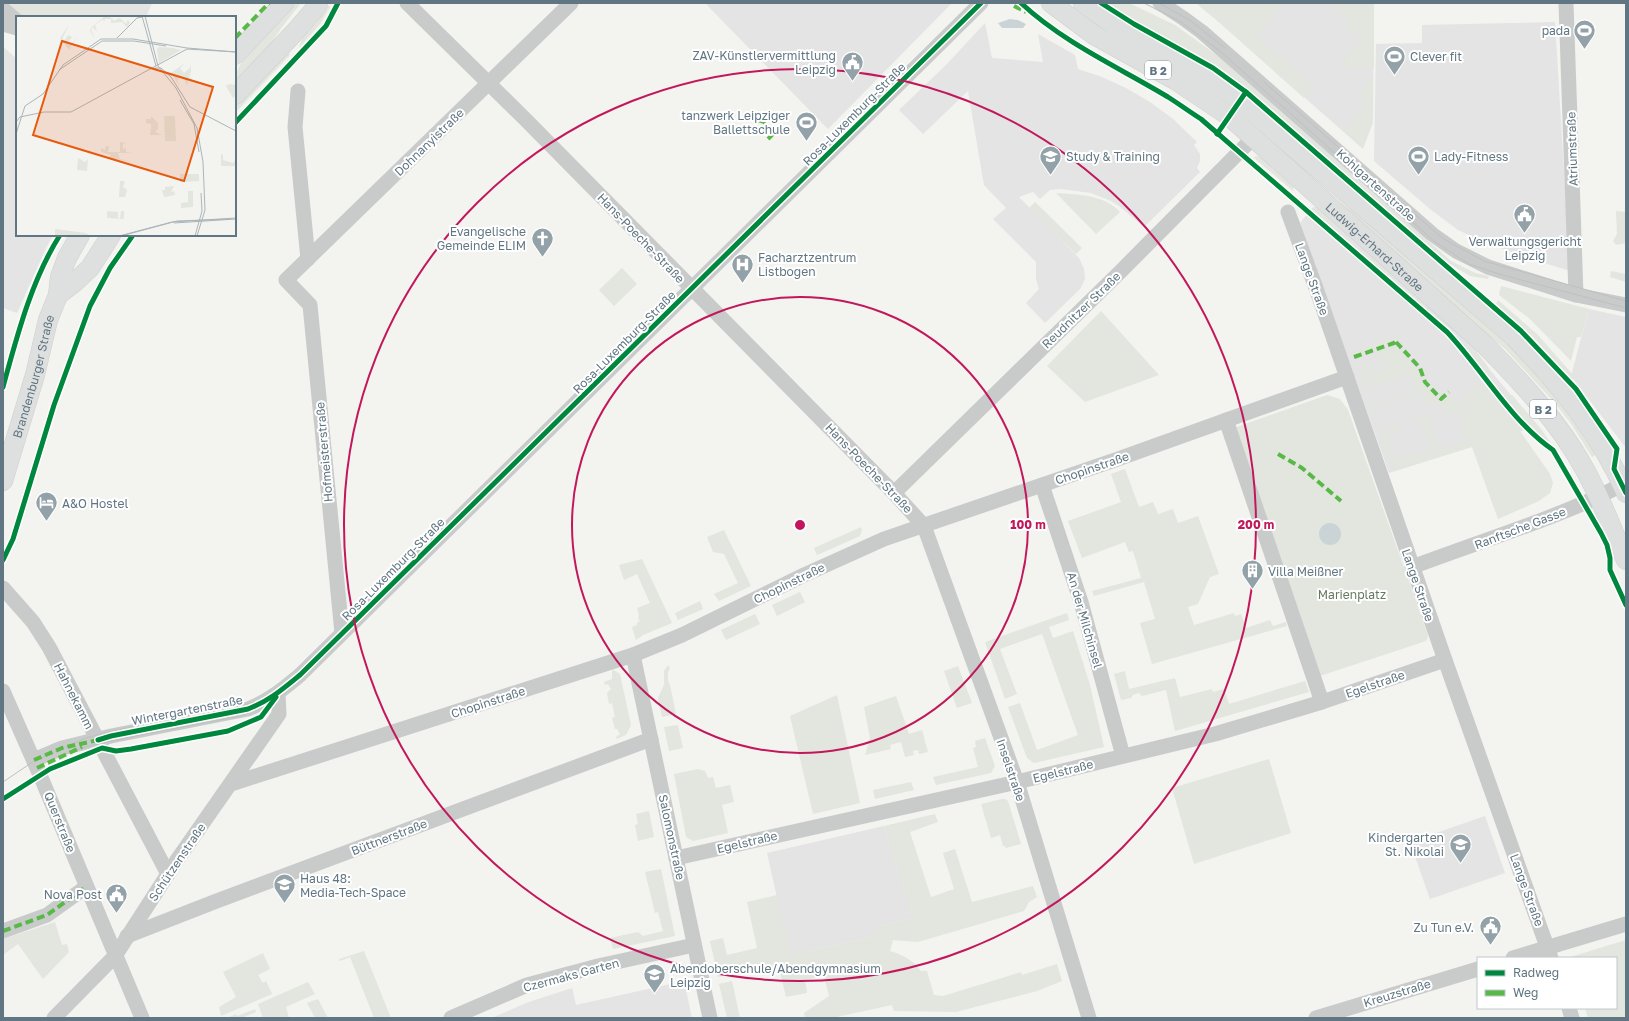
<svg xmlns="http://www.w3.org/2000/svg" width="1629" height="1021" font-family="'Golos Text',sans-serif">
<rect width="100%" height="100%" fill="#f3f3f0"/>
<!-- built -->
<g fill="#e3e4e3">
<polygon points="5,3 152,3 146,17 24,17"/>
<polygon points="705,3 952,3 828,129"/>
<polygon points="1196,3 1374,3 1373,122 1363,149 1220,23"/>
<polygon points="1555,22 1570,271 1535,260 1486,243 1458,230 1430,209 1374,161 1376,44 1422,43 1422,25"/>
<polygon points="985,23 992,58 1043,62 1038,34 1075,55 1078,69 1102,77 1126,88 1150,102 1173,119 1197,142 1194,145 1200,154 1200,161 1197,168 1200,172 1144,227 1119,206 1111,201 1091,193 1061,189 1050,190 1040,199 1033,192 1019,197 1079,258 1084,269 1085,279 1080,289 1045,323 1026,303 1039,289 1036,279 1036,262 993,219 1006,208 984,185 968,91 923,134 899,110 947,64"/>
<polygon points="3,47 17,59 17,235 53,235 46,248 17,313 3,308"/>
<polygon points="1318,206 1474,348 1490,370 1537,426 1389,473 1300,223 1312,208"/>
<polygon points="1589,309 1626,317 1626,448 1571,376"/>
<polygon points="1485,816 1505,873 1430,899 1410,842"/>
<polygon points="884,826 913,918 875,927 877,936 790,955 767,853"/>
<polygon points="684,981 692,1018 492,1018 526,1003 572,988 576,1005"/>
</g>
<!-- green -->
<g fill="#e2e6de">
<polygon points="5,3 70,3 95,10 97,3 106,3 103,17 24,17"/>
<path d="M294 3H301L282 27 268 48 235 83C235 55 277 25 294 3Z"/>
<polygon points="1103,3 1129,3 1175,25 1229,64 1451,261 1475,273 1489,276 1488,279 1470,276 1445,261 1230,77"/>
<polygon points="1196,3 1284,3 1256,36 1315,86 1304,98 1220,23"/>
<polygon points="1329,3 1374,3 1374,67 1350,67 1343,61 1361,39 1345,26 1349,20"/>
<polygon points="328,5 330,7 320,24 299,48 302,38 317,22"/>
<polygon points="288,51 290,55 235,113 235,107"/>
<polygon points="1373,79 1373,122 1363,147 1345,130 1367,104 1358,96"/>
<polygon points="1257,156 1266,160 1294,185 1293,191 1253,157"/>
<path d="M1056 193C1072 194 1097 195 1110 204 1114 206 1117 209 1120 212L1096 234Z"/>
<polygon points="1035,202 1082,248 1076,254 1029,208"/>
<polygon points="1341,203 1367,220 1505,339 1550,386 1597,454 1592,457 1572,425 1555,403 1505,349 1452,305 1339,206"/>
<polygon points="1318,206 1344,229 1343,235 1312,208"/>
<polygon points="1616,211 1626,212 1626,243 1616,245 1613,241 1617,234"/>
<polygon points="1369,250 1396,274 1394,281 1363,253"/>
<polygon points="622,268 637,284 614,306 599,290"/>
<polygon points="1611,271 1626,274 1626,282 1610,277"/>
<polygon points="1501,286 1589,309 1581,337 1577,337 1571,361 1530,319 1499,295"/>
<polygon points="1420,295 1448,319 1445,325 1415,298"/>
<polygon points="1498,300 1537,334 1575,377 1572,380 1533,337 1496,304"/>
<polygon points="1101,311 1159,375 1085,402 1047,366"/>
<polygon points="1396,336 1398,337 1392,343 1354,356 1352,351"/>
<polygon points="1396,345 1417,367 1423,384 1438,399 1434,403 1427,403 1423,391 1374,406 1378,417 1375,418 1371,405 1417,390 1411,374 1366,390 1358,368 1365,365 1363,357 1379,374 1388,366 1375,352"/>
<polygon points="1474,348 1490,370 1488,376 1468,349"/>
<polygon points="1479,384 1520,431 1550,474 1553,483 1550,493 1539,501 1498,519 1472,447 1394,471 1380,432 1399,426 1401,430 1387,435 1395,460 1431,448 1423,423 1414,425 1413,421 1435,414 1436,418 1427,420 1437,450 1469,441 1459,411 1448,414 1441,406 1452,395 1459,402"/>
<polygon points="1327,395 1340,399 1348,410 1428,635 1427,640 1423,642 1320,676 1234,428"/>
<path d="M1512 395 1542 430 1553 447C1532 436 1520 414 1505 396Z"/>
<polygon points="1125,469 1139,507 1153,502 1158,514 1173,509 1178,523 1198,516 1219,574 1210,577 1198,604 1188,607 1194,625 1234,613 1235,616 1241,614 1246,628 1270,620 1273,626 1286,622 1287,626 1152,664 1140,623 1155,619 1144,582 1094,596 1092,591 1141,578 1133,551 1129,552 1125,542 1082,558 1068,521 1121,502 1111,474"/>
<polygon points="861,527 862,530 860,536 817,555 814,548"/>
<polygon points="724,530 751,586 719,601 714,594 738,583 724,554 713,552 707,537"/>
<polygon points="642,559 672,623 643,635 636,640 632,627 637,625 637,623 640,621 638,618 639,615 637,608 650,603 637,574 624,580 619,565"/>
<polygon points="800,592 805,602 777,616 772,605"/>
<polygon points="700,601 703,609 678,620 675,613"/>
<polygon points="1067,613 1069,620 1049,627 1053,638 1073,631 1090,685 1104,747 1034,763 1027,758 1008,707 1020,703 1037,750 1078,735 1042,634 1000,649 1017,694 1005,699 985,642"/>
<polygon points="755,614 760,624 726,640 721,630"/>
<path d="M668 665 670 668C667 673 667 680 670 685L676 714 662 717 658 698 664 685V671Z"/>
<polygon points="958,666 972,703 957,708 944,671"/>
<polygon points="612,669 620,674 631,725 626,735 617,739 616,737 620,734 617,729 615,729 612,718 615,717 612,703 609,704 607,693 611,689 608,684 605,685 604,682 612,679"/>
<polygon points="1125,671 1129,689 1175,678 1180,697 1212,689 1213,692 1224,689 1229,704 1305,681 1309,692 1175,731 1166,690 1142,696 1139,693 1133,695 1131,698 1121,700 1114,674"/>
<polygon points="837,695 860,803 813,814 790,716"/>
<polygon points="896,696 909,734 922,730 928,752 919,754 918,750 913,751 914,755 905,757 901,742 890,745 891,749 865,755 870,738 864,707"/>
<polygon points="678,725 683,748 669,751 664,727"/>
<polygon points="985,738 995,766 991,773 936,785 933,777 978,767 973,748 976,747 975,741"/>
<polygon points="1269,759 1291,833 1194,864 1172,788"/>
<polygon points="698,769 705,771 708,778 713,777 716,788 730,785 734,802 722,805 728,833 693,841 686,837 674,774"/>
<polygon points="911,782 914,790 875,799 873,790"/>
<polygon points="1002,799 1005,799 1008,801 1021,844 1006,848 1005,846 1003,846 1000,835 991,838 981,804"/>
<polygon points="649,811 654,837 638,841 635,825 638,824 636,814"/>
<path d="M935 814 938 822 910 832 931 897 954 889 943 853 955 849 972 902 1033 886 1037 897 1029 902 1024 911 918 942 893 940 890 951C903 955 913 960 921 971H927L934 995 943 996 1021 972 1022 975 1057 964 1062 981 1037 991 956 1012 894 1011 892 1005 832 1018H805L804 1013 829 996 824 976 805 980 807 993 786 997 778 964 718 977 710 941 723 938 727 955 757 948 747 902 777 895 790 955 877 936 875 927 913 918 884 826Z"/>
<polygon points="661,869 675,936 613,949 610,938 638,932 643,936 663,931 658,912 655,913 645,872"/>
<polygon points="55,922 62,945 67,944 69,952 43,979 18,944 3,955 3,939"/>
<polygon points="1626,940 1626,1018 1588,1018 1585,1008 1616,1008 1616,958 1567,958"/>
<polygon points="364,951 391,1018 374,1018 350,957 340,961 339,959"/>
<polygon points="263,953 270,969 258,975 263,983 266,981 272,994 221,1016 219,1007 236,997 223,972"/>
<polygon points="732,981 740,1018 727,1018 719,984"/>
<polygon points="308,982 315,994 286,1007 289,1018 263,1018 258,1004"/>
<polygon points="318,999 328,1018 315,1018 307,1003"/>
<polygon points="255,1009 256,1012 242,1018 227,1018 236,1014 237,1016"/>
</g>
<!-- water -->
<g fill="#cad4d6">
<polygon points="1010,19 1018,20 1026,24 1023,28 1002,28 998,23"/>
<circle cx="1330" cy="534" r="11"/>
</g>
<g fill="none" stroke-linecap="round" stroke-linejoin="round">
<defs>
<g id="major">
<path id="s1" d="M1051 3 1094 35 1175 80 1229 116 1485 345C1522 383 1559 422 1584 468 1601 498 1612 530 1626 560"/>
<path d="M1083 3 1117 27 1196 73 1234 96 1514 337C1560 385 1599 431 1626 493"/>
<polyline points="235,55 284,3"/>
<polyline points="235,95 293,34 313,11 318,3"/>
<polyline points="58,295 75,282 90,268 111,235"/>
<path id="s2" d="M3 481 35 375 48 320 58 295 60 277 67 258 80 235"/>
</g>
</defs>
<!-- major casing -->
<use href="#major" stroke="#cfd0cf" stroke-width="20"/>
<!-- minor -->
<g stroke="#c9cbcb" stroke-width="15">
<polyline points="407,3 525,119 894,493 924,526 1017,782 1089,1018"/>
<polyline points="1160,3 1183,18 1202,32 1432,234 1456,251 1488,267 1576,295 1626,305"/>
<polyline points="1566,3 1576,295"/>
<polyline points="3,9 17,21"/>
<polyline points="3,24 17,28"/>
<polyline points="298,91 295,127 308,259"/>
<polyline points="1288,212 1316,288 1445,660 1551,958"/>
<polyline points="1226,420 1322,702"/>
<polyline points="1042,485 1081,602 1123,756"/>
<polyline points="894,493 1120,272 1260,131"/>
<path d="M1412 567C1455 551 1499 536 1542 520 1571 509 1599 498 1626 482"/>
<polyline points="3,588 33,622 49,647 168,874"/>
<polyline points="342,633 310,305 286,280 571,3"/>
<polyline points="633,655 710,1018"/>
<polyline points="3,691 40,775 142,1018"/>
<path d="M34 760 62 748 111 736 248 709C269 701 283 689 300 675L981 3"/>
<polyline points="231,784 633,655 682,635 804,575 884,539 1115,460 1347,377"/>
<polyline points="676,858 1017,782 1215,734 1322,702 1445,660"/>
<polyline points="3,931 47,915 86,887"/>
<polyline points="127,936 214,902 651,739"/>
<polyline points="1513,958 1626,924"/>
<polyline points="1569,1008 1572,1018"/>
<polyline points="54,1018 115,956 177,860 279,714 278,694"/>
<polyline points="451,1018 527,985 598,966 694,945"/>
<polyline points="1316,1018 1478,969"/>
</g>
<!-- major -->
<use href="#major" stroke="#dedfdf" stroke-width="19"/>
<!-- tram -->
<g stroke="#bec1c1" stroke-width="1">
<polyline points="1144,3 1181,22 1221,52 1435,242 1469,264 1499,274 1626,308"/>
<polyline points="1159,3 1191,21 1225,48"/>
<polyline points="1264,82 1442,238 1484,261 1626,301"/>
<polyline points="63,755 81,748 130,737 241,716 267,706 279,698 303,677 414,567"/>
<polyline points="3,782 34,761 86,738 115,730 228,709 255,702 277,690 298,672 977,3"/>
</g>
<!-- quiet -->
<g stroke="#58b947" stroke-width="4" stroke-dasharray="8 4" stroke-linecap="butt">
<polyline points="1014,6 1026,12"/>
<polyline points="235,38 269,3"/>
<polyline points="749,116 751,113 753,116"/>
<polyline points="758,120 767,123"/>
<polyline points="768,139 775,132"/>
<polyline points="1396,342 1420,368 1425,382 1441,399 1449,392"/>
<polyline points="1354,357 1394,343 1398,339"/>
<polyline points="1278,454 1302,468 1341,501"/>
<polyline points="34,760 62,748 98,740"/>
<polyline points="37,768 82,747"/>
<polyline points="3,931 47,915 86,887"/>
</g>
<defs>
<g id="cycleway">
<path d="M1021 3C1064 43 1118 67 1168 97 1179 104 1190 112 1201 119L1447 332C1482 369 1511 421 1553 450L1601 533 1607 545 1610 558V570L1626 605"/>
<polyline points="1101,3 1134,24 1213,68 1246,92 1521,331 1576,389 1617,449 1614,469 1626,493"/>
<polyline points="235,123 326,26 338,3"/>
<polyline points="1217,134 1246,92"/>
<path d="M3 387C17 336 31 281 60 235"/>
<polyline points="3,560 13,539 54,405 90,306 110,268 133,235"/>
<path d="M98 740 111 736 248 709C269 701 283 689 300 675L981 3"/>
<polyline points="3,799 50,769 102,748 116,751 131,749 228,731 261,717 276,697"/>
</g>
</defs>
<!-- cycleway casing -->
<use href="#cycleway" stroke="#fff" stroke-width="8"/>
<!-- cycleway -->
<use href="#cycleway" stroke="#00873e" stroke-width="5"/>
</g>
<!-- distance rings -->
<g fill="none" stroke="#c2185b" stroke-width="2">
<circle cx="800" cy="525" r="228"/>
<circle cx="800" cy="525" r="456"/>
</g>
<!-- icons -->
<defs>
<symbol id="stadium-pin" viewBox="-11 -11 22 30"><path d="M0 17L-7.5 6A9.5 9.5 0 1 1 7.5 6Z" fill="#93a2a8" stroke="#fff"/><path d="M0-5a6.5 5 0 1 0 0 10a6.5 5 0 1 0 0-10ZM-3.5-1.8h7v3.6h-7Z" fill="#fff"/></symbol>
<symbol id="civic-pin" viewBox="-11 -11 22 30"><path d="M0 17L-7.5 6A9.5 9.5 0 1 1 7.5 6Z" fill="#93a2a8" stroke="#fff"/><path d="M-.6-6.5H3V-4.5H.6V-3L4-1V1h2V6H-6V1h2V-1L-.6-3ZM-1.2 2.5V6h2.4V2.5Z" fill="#fff"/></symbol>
<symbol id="university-pin" viewBox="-11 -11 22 30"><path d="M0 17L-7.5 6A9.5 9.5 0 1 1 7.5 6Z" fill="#93a2a8" stroke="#fff"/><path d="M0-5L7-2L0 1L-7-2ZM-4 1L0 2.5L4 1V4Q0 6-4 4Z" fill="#fff"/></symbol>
<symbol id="church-pin" viewBox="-11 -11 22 30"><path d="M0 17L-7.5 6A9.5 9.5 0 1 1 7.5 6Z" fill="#93a2a8" stroke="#fff"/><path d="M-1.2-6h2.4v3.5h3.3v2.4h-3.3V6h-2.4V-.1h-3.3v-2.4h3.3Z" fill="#fff"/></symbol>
<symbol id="hospital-pin" viewBox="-11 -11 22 30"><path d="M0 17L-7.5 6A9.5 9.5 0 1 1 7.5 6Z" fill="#93a2a8" stroke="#fff"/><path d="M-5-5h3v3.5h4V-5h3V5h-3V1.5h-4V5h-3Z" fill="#fff"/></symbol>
<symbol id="hotel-pin" viewBox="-11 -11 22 30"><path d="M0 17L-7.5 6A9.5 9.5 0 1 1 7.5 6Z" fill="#93a2a8" stroke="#fff"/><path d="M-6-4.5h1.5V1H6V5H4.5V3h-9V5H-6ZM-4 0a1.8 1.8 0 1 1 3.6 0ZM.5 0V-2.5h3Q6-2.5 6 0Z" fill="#fff"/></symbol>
<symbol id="building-pin" viewBox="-11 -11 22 30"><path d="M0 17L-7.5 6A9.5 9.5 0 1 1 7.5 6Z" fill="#93a2a8" stroke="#fff"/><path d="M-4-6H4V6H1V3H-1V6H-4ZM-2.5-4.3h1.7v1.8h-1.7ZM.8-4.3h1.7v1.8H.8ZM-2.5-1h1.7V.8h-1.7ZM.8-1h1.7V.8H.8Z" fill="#fff"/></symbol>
<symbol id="school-pin" viewBox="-11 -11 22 30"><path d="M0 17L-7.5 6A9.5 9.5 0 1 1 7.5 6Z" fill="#93a2a8" stroke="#fff"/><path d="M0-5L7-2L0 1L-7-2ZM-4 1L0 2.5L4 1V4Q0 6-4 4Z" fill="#fff"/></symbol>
</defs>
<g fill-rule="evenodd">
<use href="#stadium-pin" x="1572" y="18" width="25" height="34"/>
<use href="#stadium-pin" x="1382" y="44" width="25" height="34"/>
<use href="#civic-pin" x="840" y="50" width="25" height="34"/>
<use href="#stadium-pin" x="794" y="110" width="25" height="34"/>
<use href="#university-pin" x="1038" y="144" width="25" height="34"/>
<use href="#stadium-pin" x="1406" y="144" width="25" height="34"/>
<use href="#civic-pin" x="1512" y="202" width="25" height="34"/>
<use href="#church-pin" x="530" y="226" width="25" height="34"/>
<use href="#hospital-pin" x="730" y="252" width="25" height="34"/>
<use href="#hotel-pin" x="34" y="490" width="25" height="34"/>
<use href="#building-pin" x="1240" y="558" width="25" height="34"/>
<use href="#school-pin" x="1448" y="832" width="25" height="34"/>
<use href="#university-pin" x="272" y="872" width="25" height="34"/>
<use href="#civic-pin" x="104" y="882" width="25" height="34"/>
<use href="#civic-pin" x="1478" y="914" width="25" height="34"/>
<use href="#school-pin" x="642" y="962" width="25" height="34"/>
</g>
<g text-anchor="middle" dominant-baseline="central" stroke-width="4" stroke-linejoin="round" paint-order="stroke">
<!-- shield labels -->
<g fill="#fff" stroke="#909fa8" stroke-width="1">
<rect x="1145" y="61" width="26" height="18" rx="3"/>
<rect x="1530" y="400" width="26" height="18" rx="3"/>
</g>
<g font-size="11" font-weight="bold" fill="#607682">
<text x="1158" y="70">B 2</text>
<text x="1543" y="409">B 2</text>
</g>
<!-- poi labels -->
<g font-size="12" fill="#607682" stroke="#fff" text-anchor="start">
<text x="1570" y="30" text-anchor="end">pada</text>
<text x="836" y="55" text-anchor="end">ZAV-Künstlervermittlung<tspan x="836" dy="14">Leipzig</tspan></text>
<text x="1410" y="56">Clever fit</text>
<text x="790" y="115" text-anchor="end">tanzwerk Leipziger<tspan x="790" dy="14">Ballettschule</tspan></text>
<text x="1066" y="156">Study &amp; Training</text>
<text x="1434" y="156">Lady-Fitness</text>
<text x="526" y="231" text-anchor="end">Evangelische<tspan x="526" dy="14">Gemeinde ELIM</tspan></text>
<text x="1525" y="241" text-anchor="middle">Verwaltungsgericht<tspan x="1525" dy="14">Leipzig</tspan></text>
<text x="758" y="257">Facharztzentrum<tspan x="758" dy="14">Listbogen</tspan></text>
<text x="62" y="503">A&amp;O Hostel</text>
<text x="1268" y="571">Villa Meißner</text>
<text x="1444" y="837" text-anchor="end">Kindergarten<tspan x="1444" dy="14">St. Nikolai</tspan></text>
<text x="300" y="878">Haus 48:<tspan x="300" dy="14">Media-Tech-Space</tspan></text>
<text x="102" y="894" text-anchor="end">Nova Post</text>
<text x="1474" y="927" text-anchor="end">Zu Tun e.V.</text>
<text x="670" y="968">Abendoberschule/Abendgymnasium<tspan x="670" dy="14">Leipzig</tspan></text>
</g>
<!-- street labels -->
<g font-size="12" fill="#607682" stroke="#fff">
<text transform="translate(854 114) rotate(-45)">Rosa-Luxemburg-Straße</text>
<text transform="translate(429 142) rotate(-44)">Dohnanyistraße</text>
<text transform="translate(1572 149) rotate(-92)">Atriumstraße</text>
<text transform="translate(1376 185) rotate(42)">Kohlgartenstraße</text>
<text transform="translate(641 238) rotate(46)">Hans-Poeche-Straße</text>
<text stroke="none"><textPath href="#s1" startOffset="407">Ludwig-Erhard-Straße</textPath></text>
<text transform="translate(1312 279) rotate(70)">Lange Straße</text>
<text transform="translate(1081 310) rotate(-44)">Reudnitzer Straße</text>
<text transform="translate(624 342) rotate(-45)">Rosa-Luxemburg-Straße</text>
<text stroke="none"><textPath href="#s2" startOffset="109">Brandenburger Straße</textPath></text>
<text transform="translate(324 452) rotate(-95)">Hofmeisterstraße</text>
<text transform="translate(869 468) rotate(46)">Hans-Poeche-Straße</text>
<text transform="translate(1092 468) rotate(-19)">Chopinstraße</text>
<text transform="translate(1520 528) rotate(-21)">Ranftsche Gasse</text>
<text transform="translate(393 569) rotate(-45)">Rosa-Luxemburg-Straße</text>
<text transform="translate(789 583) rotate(-26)">Chopinstraße</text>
<text transform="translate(1418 585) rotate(71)">Lange Straße</text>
<text transform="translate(1085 620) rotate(74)">An der Milchinsel</text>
<text transform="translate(1375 684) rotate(-19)">Egelstraße</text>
<text transform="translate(74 696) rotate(63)">Hahnekamm</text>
<text transform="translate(488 702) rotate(-18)">Chopinstraße</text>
<text transform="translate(187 710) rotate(-11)">Wintergartenstraße</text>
<text transform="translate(1011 770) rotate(71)">Inselstraße</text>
<text transform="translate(1063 771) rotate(-14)">Egelstraße</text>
<text transform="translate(60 822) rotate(68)">Querstraße</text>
<text transform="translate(389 837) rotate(-21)">Büttnerstraße</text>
<text transform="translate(672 837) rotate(78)">Salomonstraße</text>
<text transform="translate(747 842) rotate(-13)">Egelstraße</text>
<text transform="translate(177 862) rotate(-56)">Schützenstraße</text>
<text transform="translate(1527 890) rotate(70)">Lange Straße</text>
<text transform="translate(571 975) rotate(-15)">Czermaks Garten</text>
<text transform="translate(1397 993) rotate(-17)">Kreuzstraße</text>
</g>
<!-- park labels -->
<g font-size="12" fill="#677960" stroke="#fff">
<text x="1352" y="594">Marienplatz</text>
</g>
</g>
<!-- overview -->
<g transform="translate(16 16)">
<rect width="220" height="220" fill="#f3f3f0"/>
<path d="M89 0H93L98 5 104 2 110 8 112 4 114 7 111 11 106 6 95 7V3H92V7V3H89L88 6 87 3 79 9 81 16 77 11 75 14 79 23 74 15 75 12ZM53 9 46 23 49 24 52 19 56 21 52 27 55 29 63 18 53 34 44 22ZM143 31 157 32 165 34 143 47 141 33ZM169 47 164 52 168 57 174 52 175 48V55L171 70 167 60 161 64 164 71 155 57ZM213 68 220 69V79L217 82 210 70ZM135 100 142 107V113L139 116 147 119H134L135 111H130H135V108L130 107V103H135ZM148 100H159L160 125H149ZM104 126 110 127 107 128V134L110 131V136L117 137H102L104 143 117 146 92 142 95 139 85 136V132L89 134 90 130H93L92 136H104ZM205 138 207 139V144L217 147 220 143V150H205ZM62 142 69 146 72 143 71 155 61 154ZM164 158H183V165L164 166ZM104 165H109L107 171 111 174 109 181H103ZM158 170 155 176 158 175 159 179 148 181 146 174H149V171ZM172 175H177V191L165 192V187L172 186ZM91 195 102 196V202H104L105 195H108V203L91 202ZM39 213 70 217 74 220H39Z" fill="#e2e6de"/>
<path fill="none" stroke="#abb6ba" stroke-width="1" d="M126 0 140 50M129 0 142 50 160 72 181 112 187 146 189 194 181 220M101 22 121 2 126 1M139 52H145L155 61 174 91 220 115M43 54 86 25H118L150 30M164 84 178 108 183 136M0 106 4 101 28 96H55L171 33 220 36M0 118 9 90 27 78 47 49 85 23H117L171 32 220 36M158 207 220 203M103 220 156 206 220 202M105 220 161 205 215 203M179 220 186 195 185 177"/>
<path fill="#e8590c" fill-opacity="0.15" stroke="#e8590c" stroke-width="2" d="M46 25 197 71 168 165 17 119Z"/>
<rect width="220" height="220" fill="none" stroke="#607682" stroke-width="2"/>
</g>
<circle cx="800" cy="525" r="6" fill="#c2185b" stroke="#fff" stroke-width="2"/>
<g font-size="12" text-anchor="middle" font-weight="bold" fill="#c2185b" stroke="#fff" stroke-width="4" stroke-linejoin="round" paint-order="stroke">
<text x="1028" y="529">100 m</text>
<text x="1256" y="529">200 m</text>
</g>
<!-- border -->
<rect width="1629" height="1021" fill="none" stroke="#607682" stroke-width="8"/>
<!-- legend -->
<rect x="1477" y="957" width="140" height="52" fill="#ffffff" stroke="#bfc8cd"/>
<rect x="1485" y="970" width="20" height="6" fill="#00873e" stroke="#bfc8cd"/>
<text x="1513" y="977" font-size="12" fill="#607682">Radweg</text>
<rect x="1485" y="990" width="20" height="6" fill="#58b947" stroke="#bfc8cd"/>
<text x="1513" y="997" font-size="12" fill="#607682">Weg</text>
</svg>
